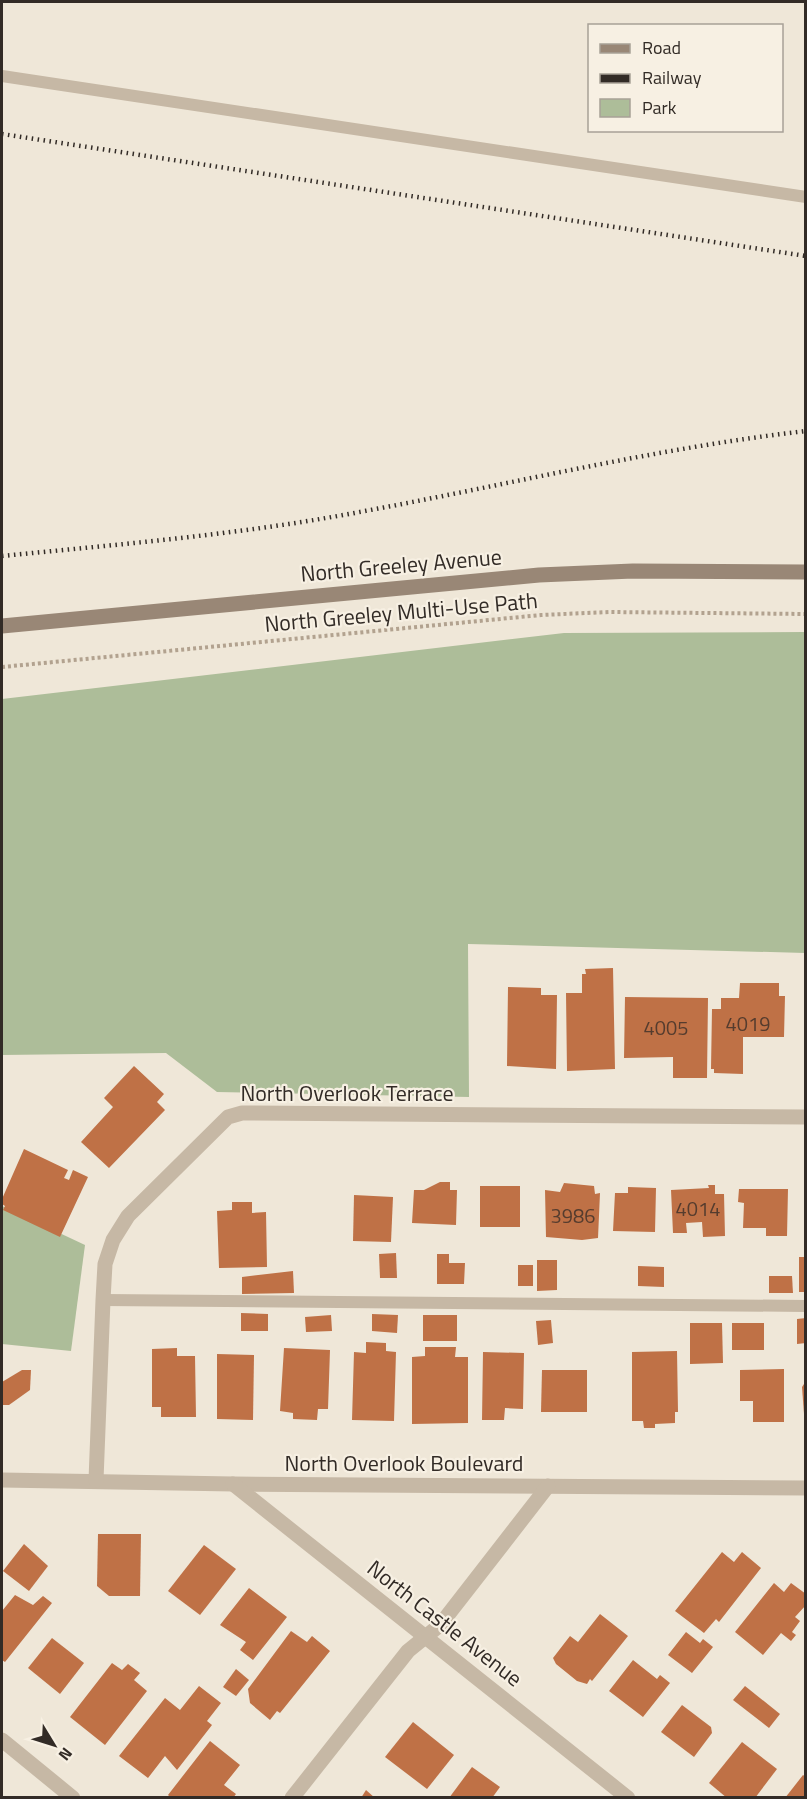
<svg xmlns="http://www.w3.org/2000/svg" width="807" height="1799" font-family="'Titillium Web',sans-serif">
<rect width="100%" height="100%" fill="#efe7d8"/>
<!-- green -->
<g fill="#adbd99">
<polygon points="805,632 805,953 468,944 469,1097 217,1092 166,1053 2,1055 2,699 564,633"/>
<polygon points="2,1206 85,1245 71,1351 2,1344"/>
</g>
<!-- building -->
<g fill="#bf7146">
<polygon points="613,968 615,1069 567,1071 566,993 582,993 582,974 586,974 585,969"/>
<polygon points="740,983 779,983 779,996 785,996 784,1037 743,1037 743,1074 714,1073 714,1069 711,1069 712,1009 721,1009 721,998 739,998"/>
<polygon points="508,987 541,988 541,995 557,995 556,1069 507,1066"/>
<polygon points="625,997 708,998 707,1078 673,1078 673,1057 624,1058"/>
<polygon points="134,1066 164,1094 157,1102 165,1110 109,1168 81,1142 113,1107 104,1098"/>
<polygon points="24,1149 68,1170 64,1178 69,1180 73,1170 88,1177 60,1237 3,1210 5,1206 2,1204 2,1199"/>
<polygon points="440,1182 450,1182 450,1190 457,1190 456,1225 412,1223 414,1190 424,1190"/>
<polygon points="564,1183 594,1186 595,1194 600,1193 598,1238 582,1240 546,1237 545,1190 560,1192"/>
<polygon points="708,1185 715,1185 715,1194 724,1194 725,1236 703,1237 702,1222 686,1223 687,1233 673,1233 671,1190 709,1188"/>
<rect x="480" y="1186" width="40" height="41"/>
<polygon points="628,1187 656,1188 655,1232 613,1231 615,1193 628,1193"/>
<polygon points="739,1189 788,1189 787,1236 766,1236 766,1228 743,1228 744,1203 738,1202"/>
<polygon points="354,1195 393,1197 391,1242 353,1241"/>
<polygon points="232,1202 252,1202 252,1213 266,1212 267,1267 219,1268 217,1211 232,1210"/>
<polygon points="396,1253 397,1278 380,1278 379,1254"/>
<polygon points="437,1254 449,1254 449,1263 465,1263 464,1284 437,1284"/>
<rect x="799" y="1257" width="7" height="35"/>
<polygon points="537,1260 557,1260 557,1290 537,1291"/>
<rect x="518" y="1265" width="15" height="21"/>
<polygon points="638,1266 664,1267 664,1287 638,1286"/>
<polygon points="293,1271 294,1293 242,1294 242,1277"/>
<polygon points="769,1276 792,1276 793,1293 769,1293"/>
<polygon points="241,1313 268,1314 268,1331 241,1331"/>
<polygon points="372,1314 398,1315 397,1333 372,1331"/>
<polygon points="331,1315 332,1331 306,1332 305,1317"/>
<rect x="423" y="1315" width="34" height="26"/>
<polygon points="806,1318 806,1343 797,1344 797,1319"/>
<polygon points="551,1320 553,1343 538,1345 536,1321"/>
<polygon points="690,1323 722,1323 723,1363 690,1364"/>
<rect x="732" y="1323" width="32" height="27"/>
<polygon points="366,1342 386,1343 386,1351 396,1352 394,1421 352,1420 354,1352 366,1353"/>
<polygon points="425,1347 456,1347 455,1357 468,1357 468,1423 412,1424 412,1357 425,1356"/>
<polygon points="177,1348 177,1356 195,1356 196,1417 161,1417 161,1407 152,1407 152,1349"/>
<polygon points="284,1348 330,1350 328,1409 318,1409 317,1420 293,1419 293,1413 280,1411"/>
<polygon points="677,1351 678,1412 675,1412 675,1423 655,1424 655,1428 644,1428 643,1421 632,1421 632,1352"/>
<polygon points="483,1352 524,1353 523,1409 505,1408 504,1420 482,1420"/>
<polygon points="217,1354 254,1355 253,1420 217,1419"/>
<polygon points="784,1369 784,1422 753,1422 753,1401 740,1401 740,1370"/>
<polygon points="22,1370 31,1370 30,1390 9,1405 2,1405 2,1382"/>
<polygon points="542,1370 587,1370 587,1412 541,1412"/>
<polygon points="806,1381 806,1414 804,1414 802,1387"/>
<polygon points="98,1534 141,1534 140,1596 109,1596 97,1586"/>
<polygon points="24,1544 48,1566 29,1591 3,1571"/>
<polygon points="204,1545 236,1569 200,1615 168,1591"/>
<polygon points="722,1552 734,1562 742,1552 761,1568 719,1622 716,1619 704,1633 675,1611"/>
<polygon points="774,1583 784,1592 791,1583 806,1594 806,1605 795,1617 800,1621 792,1632 796,1635 791,1641 781,1633 763,1655 735,1632"/>
<polygon points="249,1588 287,1617 253,1660 240,1650 246,1642 220,1625"/>
<polygon points="15,1595 33,1605 43,1596 52,1603 5,1662 2,1660 2,1611"/>
<polygon points="600,1614 628,1636 592,1681 590,1679 587,1684 577,1681 556,1664 553,1658 570,1636 578,1642"/>
<polygon points="291,1631 307,1642 312,1636 330,1651 280,1713 277,1711 270,1720 250,1703 248,1689"/>
<polygon points="686,1632 700,1643 703,1639 713,1647 692,1673 668,1655"/>
<polygon points="52,1638 84,1663 60,1694 28,1668"/>
<polygon points="633,1660 657,1679 660,1675 670,1683 643,1717 609,1691"/>
<polygon points="112,1663 122,1670 128,1664 140,1673 134,1680 147,1691 105,1745 70,1717"/>
<polygon points="236,1669 249,1680 236,1696 223,1687"/>
<polygon points="199,1686 221,1703 207,1721 212,1725 177,1770 165,1756 148,1778 119,1756 165,1698 180,1710"/>
<polygon points="745,1686 780,1714 769,1728 733,1700"/>
<polygon points="682,1705 711,1727 712,1733 694,1757 661,1732"/>
<polygon points="413,1722 454,1755 427,1789 385,1757"/>
<polygon points="210,1741 240,1765 224,1785 236,1794 233,1798 171,1798 168,1795"/>
<polygon points="742,1742 777,1769 755,1798 727,1798 709,1783"/>
<polygon points="472,1767 500,1787 492,1798 449,1798"/>
<polygon points="803,1775 806,1777 806,1798 785,1798"/>
<polygon points="366,1790 375,1798 361,1798"/>
</g>
<g fill="none" stroke-linecap="round" stroke-linejoin="round">
<!-- path -->
<polyline stroke="#b2a28f" stroke-width="4" stroke-dasharray="3 3" stroke-linecap="butt" points="2,667 541,615 609,612 806,614"/>
<!-- lane -->
<g stroke="#c6b8a5" stroke-width="12">
<polyline points="2,76 806,197"/>
<polyline points="103,1300 806,1306"/>
</g>
<!-- street -->
<g stroke="#c6b8a5" stroke-width="15">
<polyline points="2,1480 233,1484 806,1488"/>
<polyline points="96,1480 103,1300 105,1264 113,1240 128,1216 228,1117 242,1113 806,1117"/>
<polyline points="233,1484 628,1798"/>
<polyline points="2,1740 73,1798"/>
<polyline points="292,1798 408,1651 440,1625 548,1486"/>
</g>
<!-- secondary -->
<polyline stroke="#998776" stroke-width="15" points="2,626 539,575 633,571 806,572"/>
<!-- rail -->
<g stroke="#322b26" stroke-width="4.5" stroke-dasharray="1.5 4.5" stroke-linecap="butt">
<polyline points="2,134 806,256"/>
<path d="M2 556C123 544 245 534 365 511 512 484 657 448 806 431"/>
</g>
</g>
<g text-anchor="middle" dominant-baseline="central" stroke-width="4.5" stroke-linejoin="round" paint-order="stroke">
<!-- number labels -->
<g font-size="20" fill="#553c2e">
<text x="748" y="1023">4019</text>
<text x="666" y="1027">4005</text>
<text x="698" y="1208">4014</text>
<text x="573" y="1215">3986</text>
</g>
<!-- street labels -->
<g font-size="22" fill="#322b26" stroke="#f7f0e3">
<text transform="translate(401 565) rotate(-5)">North Greeley Avenue</text>
<text transform="translate(401 612) rotate(-5)">North Greeley Multi-Use Path</text>
<text x="347" y="1093">North Overlook Terrace</text>
<text x="404" y="1463">North Overlook Boulevard</text>
<text transform="translate(445 1623) rotate(38)">North Castle Avenue</text>
</g>
</g>
<!-- border -->
<rect width="807" height="1799" fill="none" stroke="#322b26" stroke-width="6"/>
<!-- legend -->
<rect x="588" y="24" width="195" height="108" fill="#f7f0e3" stroke="#a8a197" stroke-width="1.5"/>
<rect x="600" y="44" width="30" height="9" fill="#998776" stroke="#a8a197" stroke-width="1.5"/>
<text x="642" y="54" font-size="18" fill="#322b26">Road</text>
<rect x="600" y="74" width="30" height="9" fill="#322b26" stroke="#a8a197" stroke-width="1.5"/>
<text x="642" y="84" font-size="18" fill="#322b26">Railway</text>
<rect x="600" y="99" width="30" height="18" fill="#adbd99" stroke="#a8a197" stroke-width="1.5"/>
<text x="642" y="114" font-size="18" fill="#322b26">Park</text>
<!-- north arrow -->
<g transform="translate(54 1745) rotate(128)" stroke="#f7f0e3" stroke-width="4.5" paint-order="stroke">
<path d="M0-4.5L10 22L0 15L-10 22Z" fill="#322b26"/>
<text y="-9" font-size="16" font-weight="bold" text-anchor="middle" fill="#322b26">N</text>
</g>
</svg>
